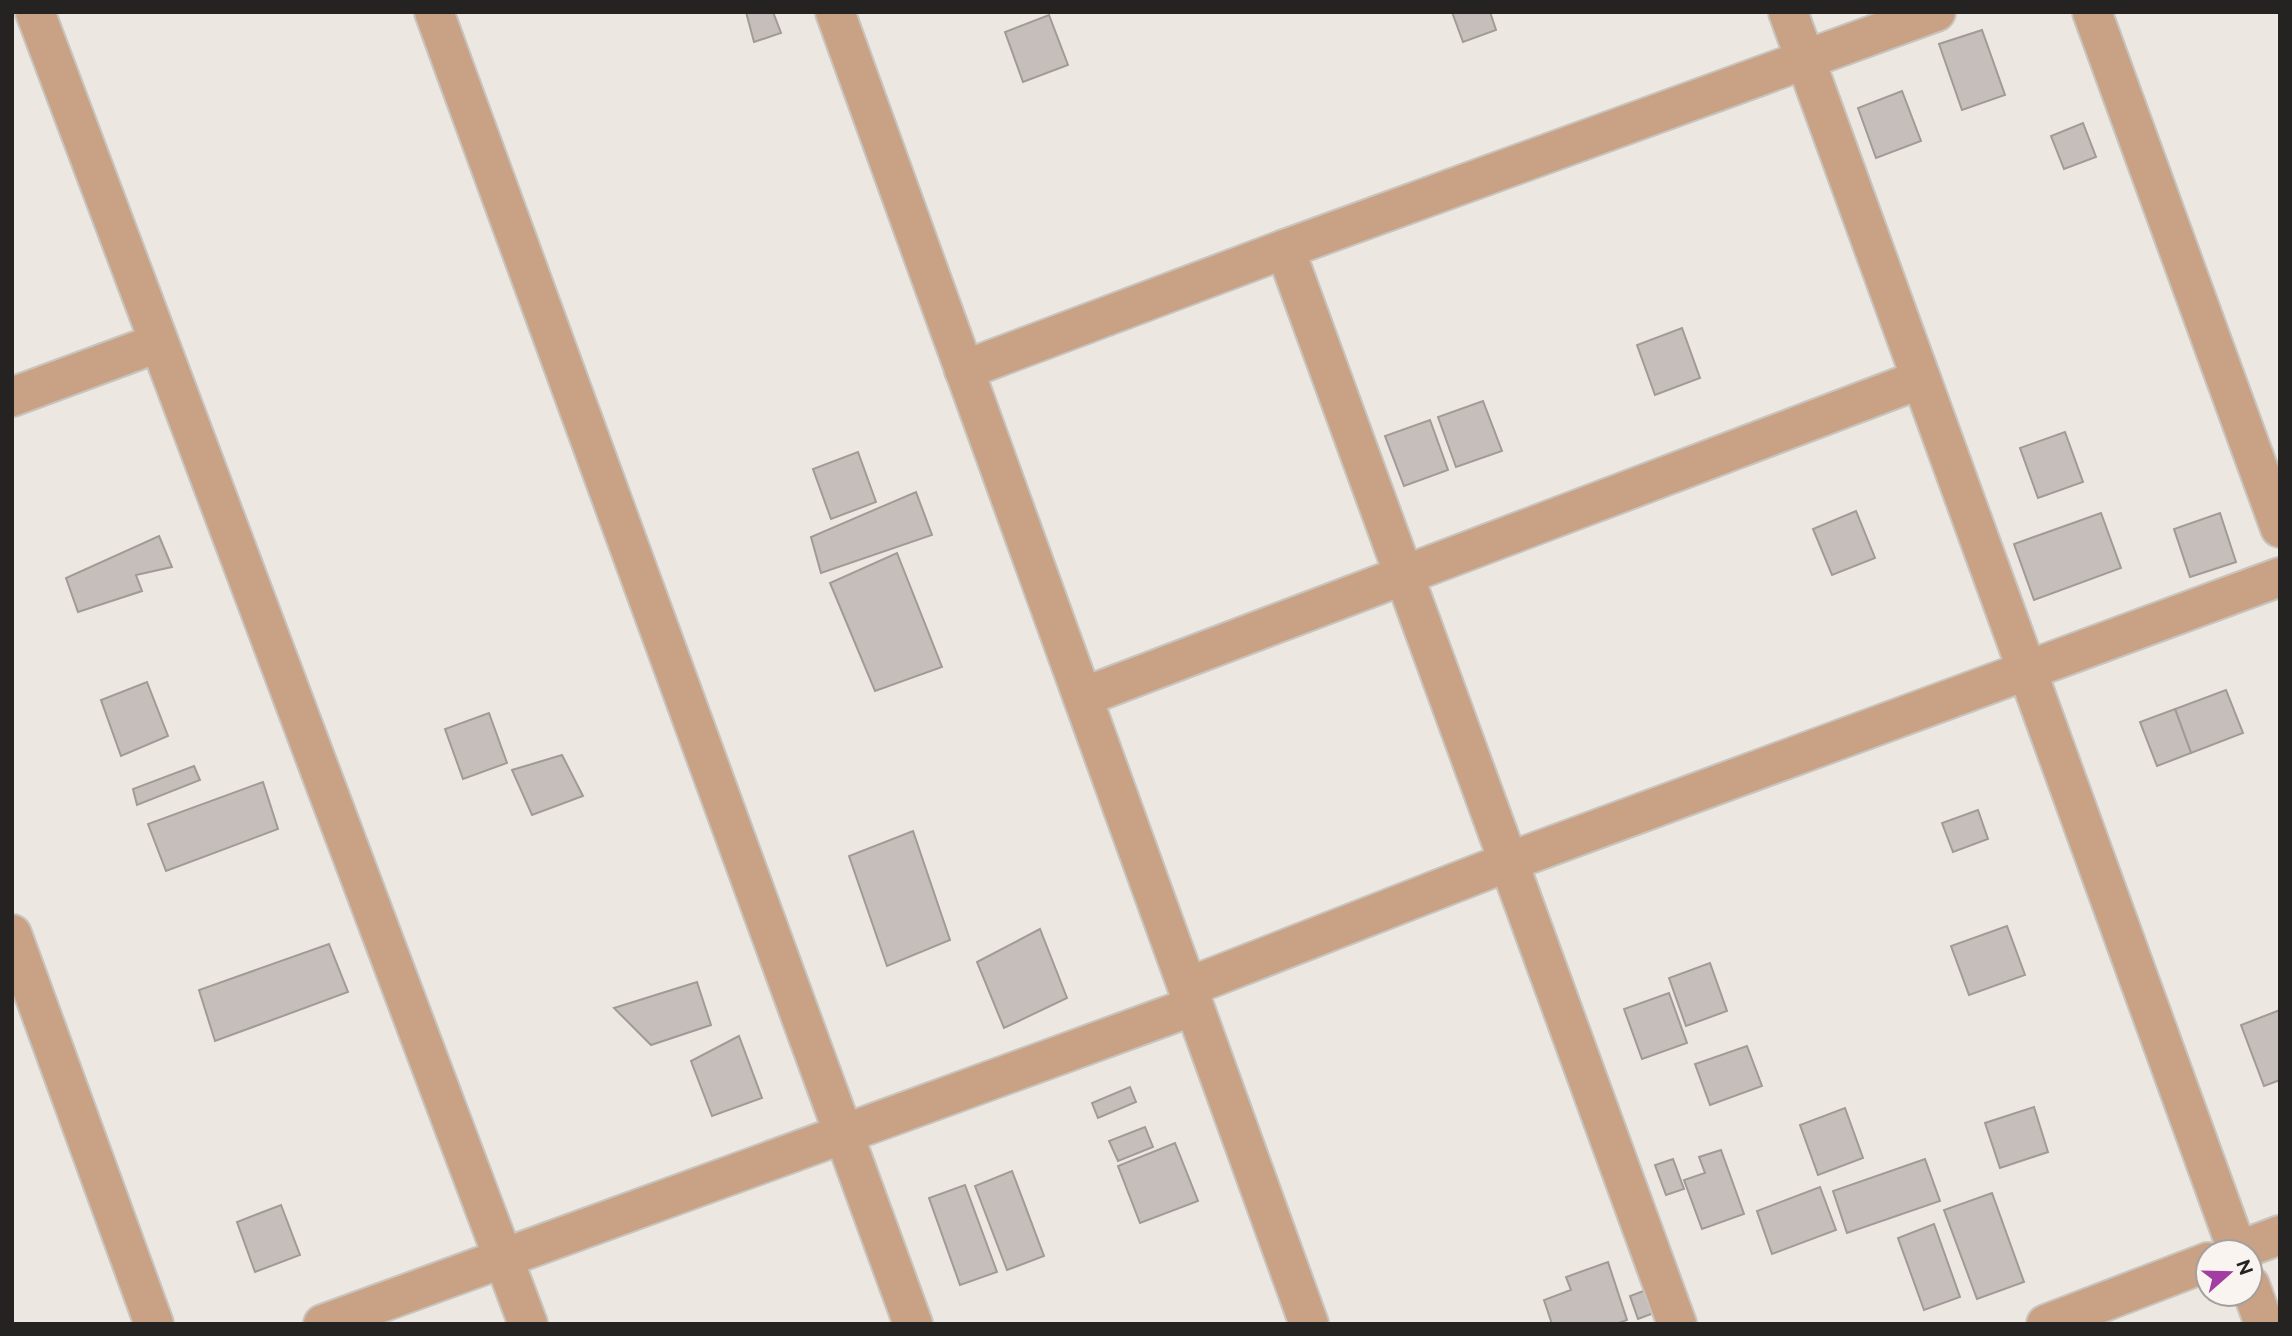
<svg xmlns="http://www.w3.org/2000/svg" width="2292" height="1336" font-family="Raleway,sans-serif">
<rect width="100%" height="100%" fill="#ece7e1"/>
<!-- building -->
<g fill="#c5bebb" stroke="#a19a97" stroke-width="2">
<polygon points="746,12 773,12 781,33 754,42"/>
<polygon points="1452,12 1490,12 1496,30 1463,42"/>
<polygon points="1049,15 1068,65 1023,82 1005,32"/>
<polygon points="1982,30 2005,95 1962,110 1939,44"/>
<polygon points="1902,91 1921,141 1876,158 1858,108"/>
<polygon points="2083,123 2096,157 2064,169 2051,136"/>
<polygon points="1682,328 1700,378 1655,395 1637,345"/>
<polygon points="1483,401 1502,451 1456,467 1438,417"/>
<polygon points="1430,420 1448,470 1404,486 1385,436"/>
<polygon points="2065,432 2083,482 2038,498 2020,448"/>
<polygon points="858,452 876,502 831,519 813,469"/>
<polygon points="916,492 932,535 821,573 811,537"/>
<polygon points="1856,511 1875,558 1832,575 1813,529"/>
<polygon points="2101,513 2121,568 2034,600 2014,544"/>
<polygon points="2220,513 2236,562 2190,577 2174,529"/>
<polygon points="159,536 172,567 136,575 142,591 78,612 66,578"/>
<polygon points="897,553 942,667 875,691 830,583"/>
<polygon points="147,682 168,736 121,756 101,700"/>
<polygon points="2226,690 2243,733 2191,753 2175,709"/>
<polygon points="2175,709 2191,753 2157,766 2140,722"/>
<polygon points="489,713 507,763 463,779 445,729"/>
<polygon points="562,755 583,796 532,815 512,770"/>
<polygon points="194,766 200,780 137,805 133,789"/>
<polygon points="263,782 278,829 166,871 148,824"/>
<polygon points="1978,810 1988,839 1953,852 1942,823"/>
<polygon points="913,831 950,940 887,966 849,856"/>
<polygon points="2007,926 2025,975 1969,995 1951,946"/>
<polygon points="1040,929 1067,998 1004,1028 977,962"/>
<polygon points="329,944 348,992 215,1041 199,990"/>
<polygon points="1710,963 1727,1011 1686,1026 1669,978"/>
<polygon points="697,982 711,1025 651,1045 614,1008"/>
<polygon points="1669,993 1687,1043 1642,1059 1624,1009"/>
<polygon points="2280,1010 2280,1080 2264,1086 2241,1025"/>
<polygon points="739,1036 762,1098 712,1116 691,1061"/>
<polygon points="1747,1046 1762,1086 1710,1105 1695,1064"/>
<polygon points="1130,1087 1136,1102 1098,1118 1092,1103"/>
<polygon points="2034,1107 2048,1152 2000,1168 1985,1123"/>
<polygon points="1845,1108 1863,1158 1818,1175 1800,1125"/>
<polygon points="1145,1127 1153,1147 1118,1161 1109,1141"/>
<polygon points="1175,1143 1198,1201 1140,1223 1118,1166"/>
<polygon points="1721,1150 1744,1214 1702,1229 1684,1180 1705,1173 1699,1157"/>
<polygon points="1673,1159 1684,1189 1666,1195 1655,1165"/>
<polygon points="1925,1159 1940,1201 1847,1233 1833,1191"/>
<polygon points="1012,1171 1044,1256 1007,1270 975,1186"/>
<polygon points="965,1185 997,1272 960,1285 929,1198"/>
<polygon points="1820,1187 1836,1230 1772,1254 1757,1211"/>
<polygon points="1992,1193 2024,1282 1977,1299 1944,1210"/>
<polygon points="281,1205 300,1255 255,1272 237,1222"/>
<polygon points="1934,1224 1960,1297 1924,1310 1898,1238"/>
<polygon points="1608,1262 1627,1320 1616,1324 1552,1324 1544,1300 1571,1290 1566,1277"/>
<polygon points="1654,1287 1662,1310 1638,1319 1630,1296"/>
</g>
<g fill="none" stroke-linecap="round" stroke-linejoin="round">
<defs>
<g id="street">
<polyline points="35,12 528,1324"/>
<polyline points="434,12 913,1324"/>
<polyline points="835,12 1309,1324"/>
<polyline points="1788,12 2238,1252"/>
<polyline points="2092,12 2280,528"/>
<polyline points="1285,249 1677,1324"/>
<polyline points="964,370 1285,249 1936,12"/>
<polyline points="12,397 158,343"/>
<polyline points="1083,697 1921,379"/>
<polyline points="12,934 154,1324"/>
<polyline points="1188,987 1508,862 2280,577"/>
<polyline points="2235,1252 2280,1235"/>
<polyline points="2250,1285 2264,1324"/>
<polyline points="323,1324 1194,1006"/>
<polyline points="2046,1324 2208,1262"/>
</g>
</defs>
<!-- street casing -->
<use href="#street" stroke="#c8c4be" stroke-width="42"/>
<!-- street -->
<use href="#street" stroke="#c9a286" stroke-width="38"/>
</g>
<!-- border -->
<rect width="2292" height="1336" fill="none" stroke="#252321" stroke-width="28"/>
<!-- north arrow -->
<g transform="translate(2229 1273) rotate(70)"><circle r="33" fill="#f9f4ef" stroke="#a4a09d" stroke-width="2"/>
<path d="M0-5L12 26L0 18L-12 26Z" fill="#a23ea3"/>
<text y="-10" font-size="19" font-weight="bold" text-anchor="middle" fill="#252321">N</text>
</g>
</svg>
